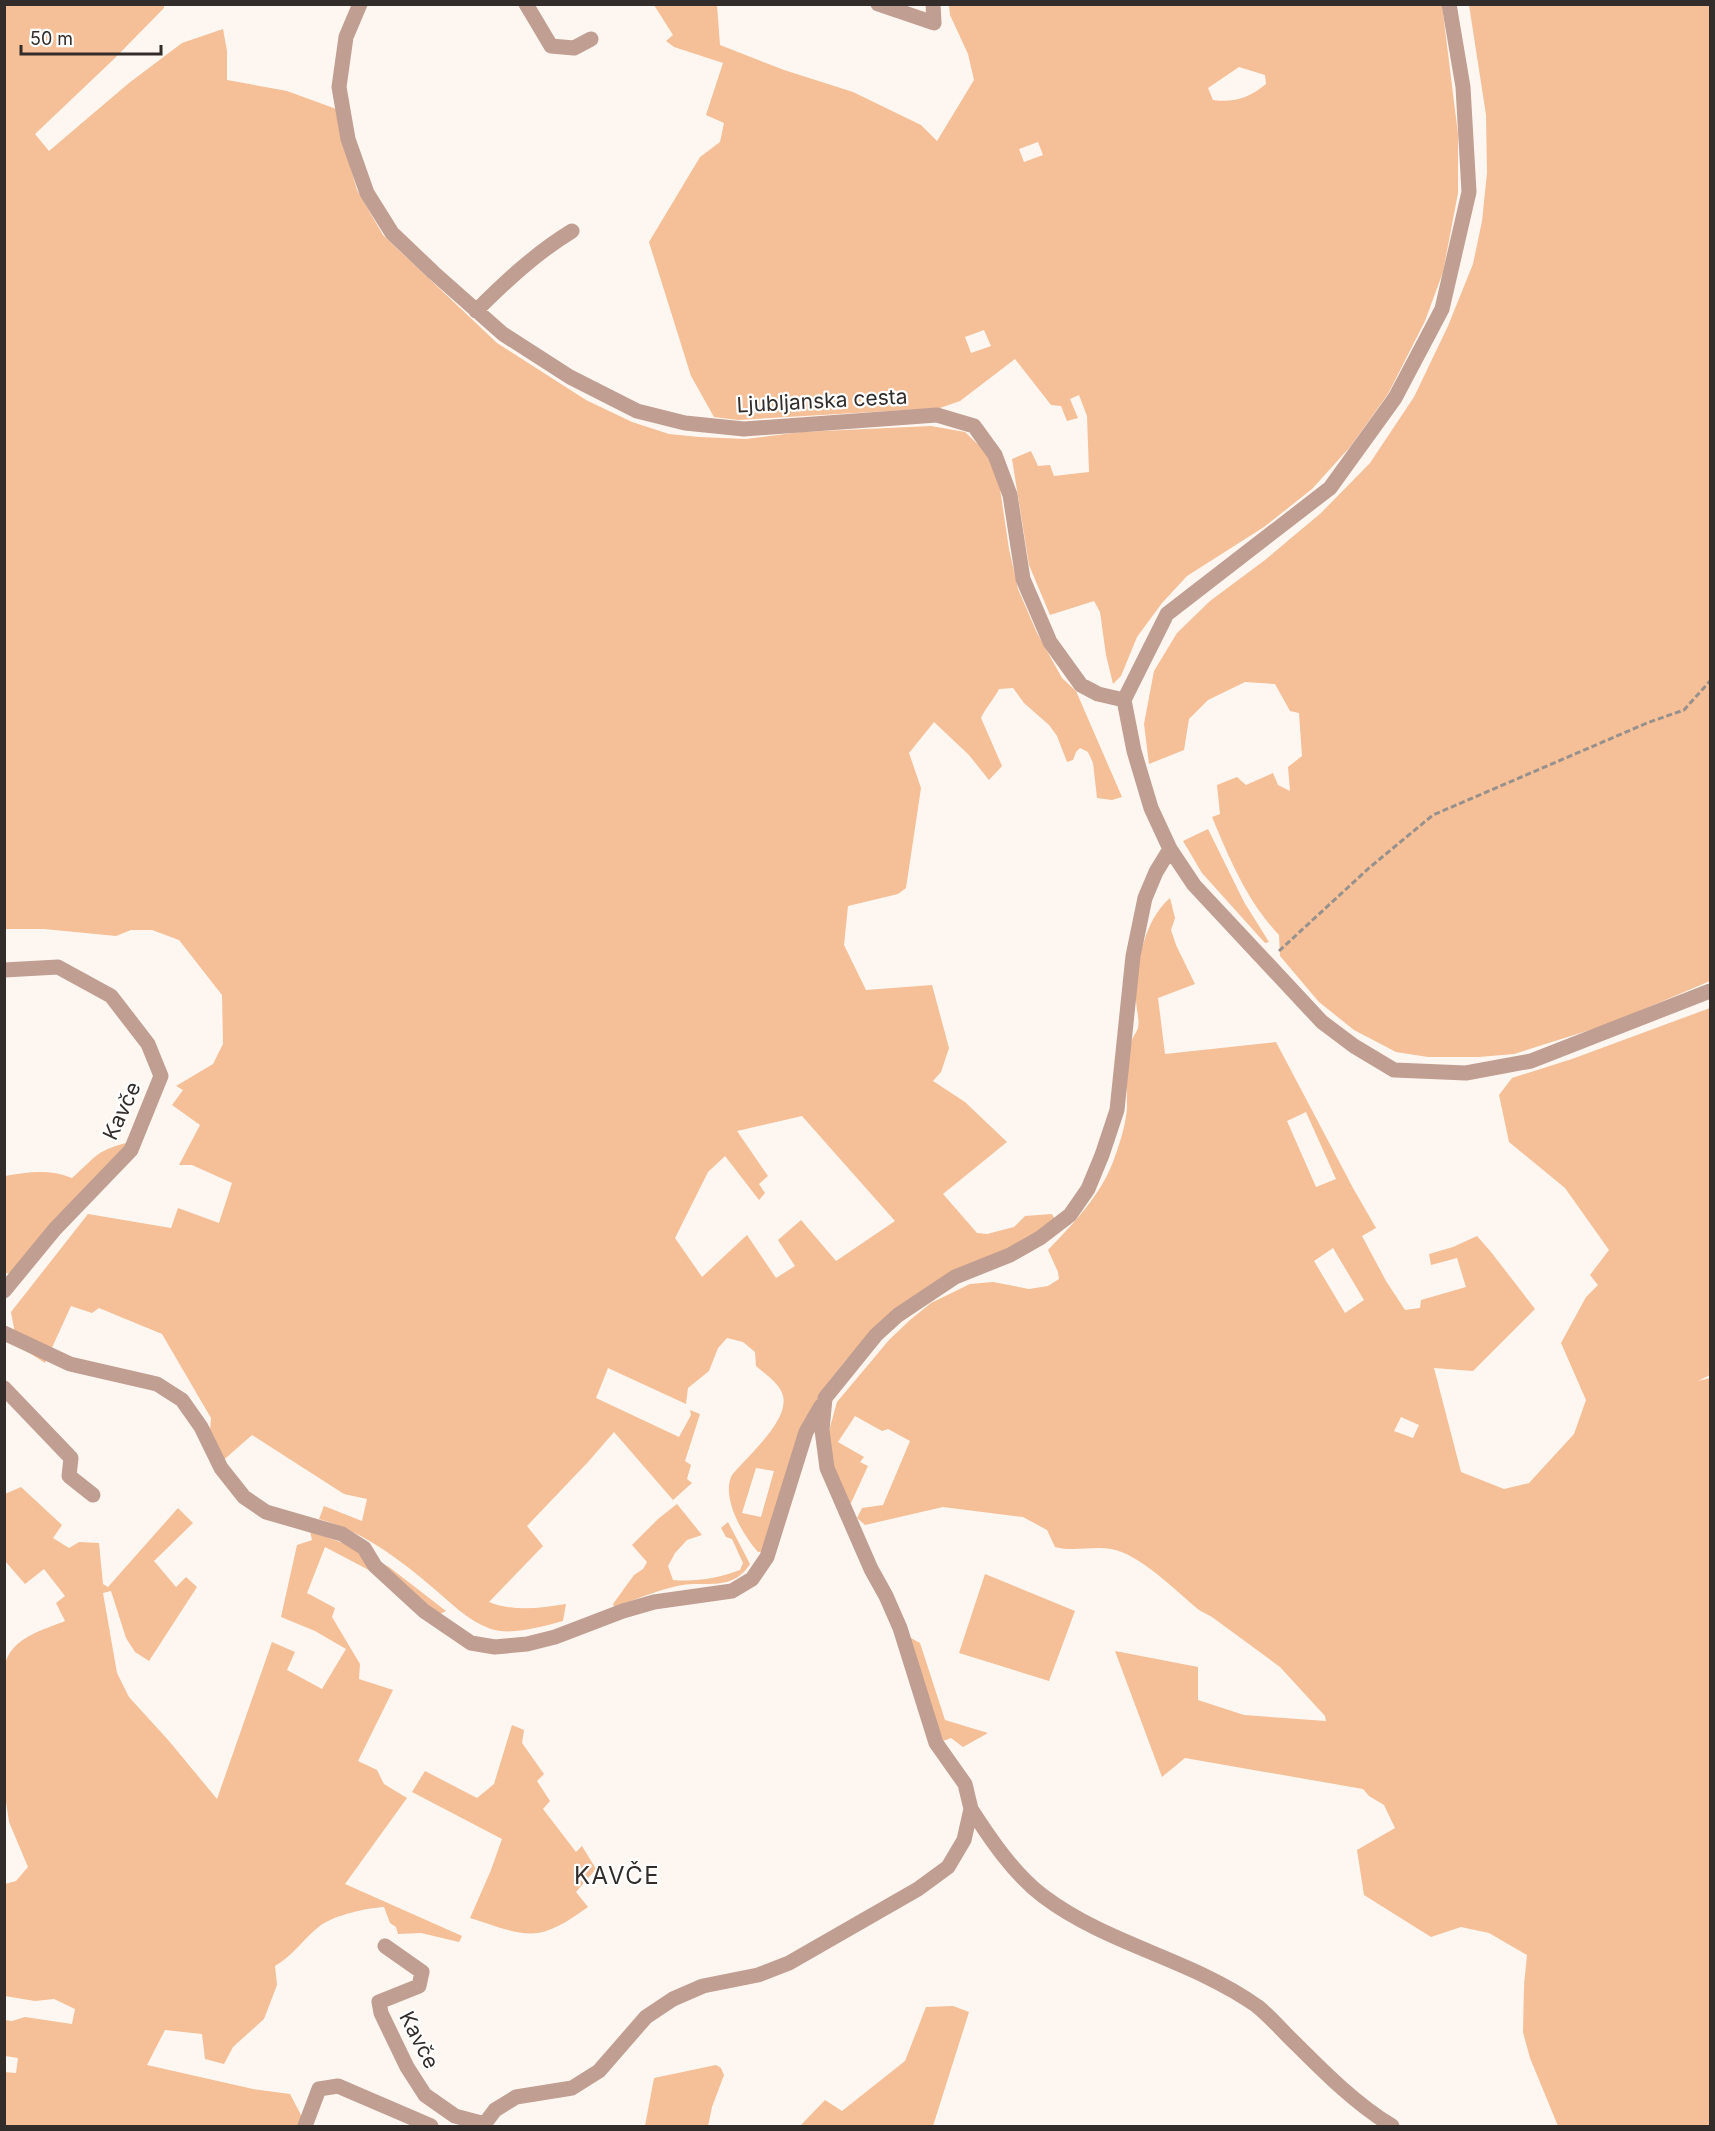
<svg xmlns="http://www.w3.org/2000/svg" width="1715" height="2131" viewBox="0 0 1715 2131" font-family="Inter,sans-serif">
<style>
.green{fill:#f5bf97;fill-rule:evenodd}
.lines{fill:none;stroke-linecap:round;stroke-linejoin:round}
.path{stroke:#97918d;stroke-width:3;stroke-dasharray:6 3;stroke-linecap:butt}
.minor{stroke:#c09e92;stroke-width:15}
.labels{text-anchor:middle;stroke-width:4.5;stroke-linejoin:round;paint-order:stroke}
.street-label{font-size:21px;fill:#322d2a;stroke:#fff}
.quarter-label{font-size:24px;letter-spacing:1.5px;fill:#322d2a;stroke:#fff}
</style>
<rect width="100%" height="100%" fill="#fef7f1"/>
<path class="green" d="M5,5H164V8L114,59L35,134L49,151L129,83L182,43L223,29L227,51V80L287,91L339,110L345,148L357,190L383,235L497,343L586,400L632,422L669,434L699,437L746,439L801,432L931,426L965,432L988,454L999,482L1009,549L1018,589L1037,633L1062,678L1076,691L1122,797L1112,800L1097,798L1093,763L1088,752L1080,748L1076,752L1073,760L1067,762L1057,736L1049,725L1024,703L1013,688L999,689C994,699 986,707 981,718L1002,766L989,780L969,755L934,722L909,753L921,788L906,888L898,894L848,906L844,945L866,990L932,985L949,1048L941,1072L933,1081L965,1102L1007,1142L943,1194L977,1233L987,1234L1014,1227L1025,1216L1052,1214L1055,1220L1026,1241L1002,1253L847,1359L831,1379L799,1433L765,1551L758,1552C743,1535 722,1500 731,1477C733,1473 737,1469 740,1466C754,1450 792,1416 782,1393C778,1382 765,1374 756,1366L755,1352L743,1342L727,1338L718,1348L709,1371L688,1388L686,1404L608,1368L596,1398L679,1437L691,1415L690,1410L700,1414L685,1461L691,1465L687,1479L692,1483L673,1500L614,1432L588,1462L527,1526L543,1546L489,1602C514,1612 540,1608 566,1604L563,1621C544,1626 511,1636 491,1629C468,1621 450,1602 432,1587C398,1558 362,1531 319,1519L324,1506L362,1521L367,1499L344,1494L252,1435L219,1464L209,1443L211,1418L162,1334L99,1308L92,1313L71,1306L45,1363L17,1345L11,1312L88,1214L171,1228L178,1208L219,1223L232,1183L192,1165H179L200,1125L172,1105L183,1090L176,1086L213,1064L223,1044L222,995L179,940L152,930H131L116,936L44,929H5ZM802,1116L895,1221L836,1261L801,1220L778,1240L795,1266L776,1278L747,1235L702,1277L675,1238L708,1172L725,1156L759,1200L765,1193L759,1184L768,1176L737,1131ZM756,1468L774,1471L761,1517L742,1513Z
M654,5H717L720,45L784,70L853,92L921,125L937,141L974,80L968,54L950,15L949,5H1442L1458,134V193L1443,272L1425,321L1388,394L1350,447L1312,489L1264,527L1187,576L1162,603L1137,637L1121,676L1113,684L1106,655L1100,612L1094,601L1050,615L1029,565L1012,459L1031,451L1038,466L1050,465L1054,476L1089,472L1087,416L1079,395L1070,399L1078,418L1067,421L1061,406L1051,405L1015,359L960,401L940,408L738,420L714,417L691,376L649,242L700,157L720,142L724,123L706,115L723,63L674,47L666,41L673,35ZM1239,67L1265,75L1266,84C1249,98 1234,103 1213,100L1208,88ZM1038,142L1043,155L1024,162L1019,149ZM984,330L991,346L971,353L965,337Z
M1469,5H1710V981L1609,1024L1514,1054L1479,1057H1428L1396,1052L1354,1030L1319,1002L1280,956L1279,935C1247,901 1230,860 1212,817L1220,814L1217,785L1237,777L1246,785L1273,773L1278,785L1290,791L1288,767L1302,756L1299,713L1290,711L1275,684L1245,682L1208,700L1189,719L1184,750L1149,764L1144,724L1154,671L1177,633L1210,601L1265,560L1321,513L1370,463L1414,397L1448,326L1473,264L1482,221L1487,173L1486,115Z
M1208,829L1244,902L1269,942L1265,943L1202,873L1183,841Z
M1170,898L1175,918L1171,930L1176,945L1195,984L1158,998L1165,1054L1276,1042L1353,1188L1376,1228L1362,1236L1386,1281L1405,1310L1420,1308L1421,1300L1466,1287L1457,1258L1431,1265L1429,1254L1453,1247L1477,1236L1491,1252L1535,1309L1473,1371L1434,1368L1461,1472L1504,1489L1529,1483L1574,1434L1586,1400L1561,1343L1586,1297L1598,1285L1590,1275L1609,1250L1565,1188L1509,1142L1499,1095L1512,1078L1572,1059L1710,1008V1375L1698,1381L1710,1378V2126H1558L1530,2058L1523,2032L1524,1985L1527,1955L1489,1933L1461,1927L1431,1937L1364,1895L1357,1850L1395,1828L1384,1805L1369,1796L1363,1789L1185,1758L1162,1777L1115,1651L1198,1667V1700L1244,1715L1326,1721L1325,1716L1280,1667L1212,1617L1199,1610C1176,1591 1140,1554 1111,1549C1093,1546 1073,1552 1055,1547L1047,1530L1023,1517L943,1507L865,1525L857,1518L862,1508L883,1505L910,1441L888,1429L882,1431L855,1416L838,1442L864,1457L860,1462L868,1466L851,1503L845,1504L833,1483L827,1438L837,1402L889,1340L910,1320L931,1303L970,1284L993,1282L1029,1289L1048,1286L1059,1279L1058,1272L1048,1250C1073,1224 1100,1196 1113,1162C1119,1146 1126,1125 1127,1108C1127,1092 1126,1075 1128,1058C1129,1052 1130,1046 1132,1040C1133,1036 1137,1032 1138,1028C1140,1019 1136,1009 1136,1000C1136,967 1143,921 1170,898ZM1306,1112L1336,1179L1316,1187L1287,1121ZM1333,1248L1364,1300L1345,1313L1314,1261ZM1401,1417L1419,1425L1413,1438L1394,1431Z
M126,1143L127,1147L21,1275L5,1273V1176C28,1172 50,1169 72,1178C95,1158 95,1151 126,1143Z
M21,1487L62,1525L53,1538L69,1548L79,1542L99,1543L103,1584L108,1587L178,1508L193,1523L154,1561L176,1587L186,1577L197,1587L149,1661L135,1652L126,1638L111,1591L103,1593L117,1673L129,1697L169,1741L217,1799L272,1642L295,1652L287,1670L322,1689L346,1649L315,1631L281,1617L297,1545L312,1540L310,1531L351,1546L389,1567L446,1611L440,1614L382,1577L325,1547L307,1593L335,1608L332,1617L360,1664L359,1679L393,1690L358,1761L377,1770L384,1784L407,1798L345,1884L462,1936L459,1942L421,1933L398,1934L396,1927L390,1923L384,1907C366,1908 336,1915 321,1925C305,1937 293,1956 275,1966L277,1985L264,2019L233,2047L224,2064L205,2059L202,2034L165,2030L147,2065L253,2089L290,2094L303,2119L299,2126H5L4,2072L16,2073L18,2058L5,2056V2020L12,2021L25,2017L72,2024L75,2009L54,1999L35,2001L5,1996V1884L16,1881L28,1867L9,1822L5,1795L6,1661C14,1637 43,1630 65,1621L56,1603L65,1596L44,1569L25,1584L5,1561V1494Z
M677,1504L702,1535L687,1540L675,1553L668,1566L673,1580C696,1582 719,1578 740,1570L743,1563L732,1539L726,1537L721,1528L728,1522L750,1564C730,1595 701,1578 673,1587C653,1592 634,1600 614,1607L613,1604L634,1575L643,1569L647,1562L632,1545L658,1519Z
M985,1574L1075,1611L1049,1681L959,1653Z
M911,1638L920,1643L945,1720L988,1733L963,1747L951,1738L943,1741L909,1639Z
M512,1725L524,1730L522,1743L544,1774L537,1781L550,1801L543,1809L576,1852L582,1846L596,1869L576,1892L588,1907C574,1917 556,1930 538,1933C516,1936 491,1924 470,1918L491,1870L502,1839L412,1792L425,1771L477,1798L494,1784Z
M953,2006L969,2012L933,2126H800L825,2100L842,2111L905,2061L926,2007Z
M716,2065L721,2068L724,2075L712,2107L708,2126H645L654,2078Z"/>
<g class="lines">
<path class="path" d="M1279,951L1369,868L1433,815L1647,723L1684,710L1710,681"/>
<path class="minor" d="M360,4L346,37L339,87L348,139L367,193L392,233L434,273L503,334L570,377L637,411L685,423L744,429L937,415L974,426L995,455L1010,495L1023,579L1050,642L1081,685L1098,694L1124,700
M526,4L551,46L574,48L591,39
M878,4L934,23L933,4
M1449,4L1463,87L1469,192L1442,309L1395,398L1330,488L1167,614L1124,700L1134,751L1151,808L1170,849L1194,885L1322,1022L1354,1046L1394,1070L1466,1073L1531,1061L1710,991
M476,311C506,281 536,253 572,231
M4,970L58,967L111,996L148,1044L161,1076L131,1150L55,1229L4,1291
M4,1333L70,1364L157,1384L182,1400L201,1427L221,1468L244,1497L266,1512L342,1534L364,1548L375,1566L424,1611L471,1643L495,1647L527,1644L555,1637L623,1611L654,1602L732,1591L752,1579L767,1557L806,1432L821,1406
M4,1388L71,1458L69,1476L93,1495
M971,1809C991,1840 1014,1874 1043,1896C1108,1945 1191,1959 1257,2006C1271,2017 1283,2032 1296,2044C1326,2074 1356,2104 1392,2126
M385,1946L422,1972L419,1986L379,2002L381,2013L407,2067L425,2095L455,2116L485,2124
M305,2126L319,2089L338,2086L431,2126
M483,2126L495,2110L516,2097L572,2088L599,2071L646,2017L673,1999L703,1986L758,1975L789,1963L918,1889L948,1867L964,1840L971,1809L965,1784L936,1743L900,1628L886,1596L871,1569L827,1468L822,1430L825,1398L876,1335L898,1315L955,1277L1010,1255L1040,1238L1070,1215L1088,1189L1102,1155L1117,1110L1133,956L1145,898L1156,872L1170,849"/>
</g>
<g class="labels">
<g class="street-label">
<text transform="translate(822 401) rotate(-3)" y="7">Ljubljanska cesta</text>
<text transform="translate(122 1111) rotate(-65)" y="7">Kavče</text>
<text transform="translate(419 2040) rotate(63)" y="7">Kavče</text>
</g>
<g class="quarter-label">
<text x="617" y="1884">KAVČE</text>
</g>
</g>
<rect width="1715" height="2131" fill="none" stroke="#322d2a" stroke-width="12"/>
<path d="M21 45v9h140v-9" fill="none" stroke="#322d2a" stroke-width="3"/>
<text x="30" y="45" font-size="18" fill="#322d2a" stroke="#ffffff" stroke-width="4.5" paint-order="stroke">50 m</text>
</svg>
